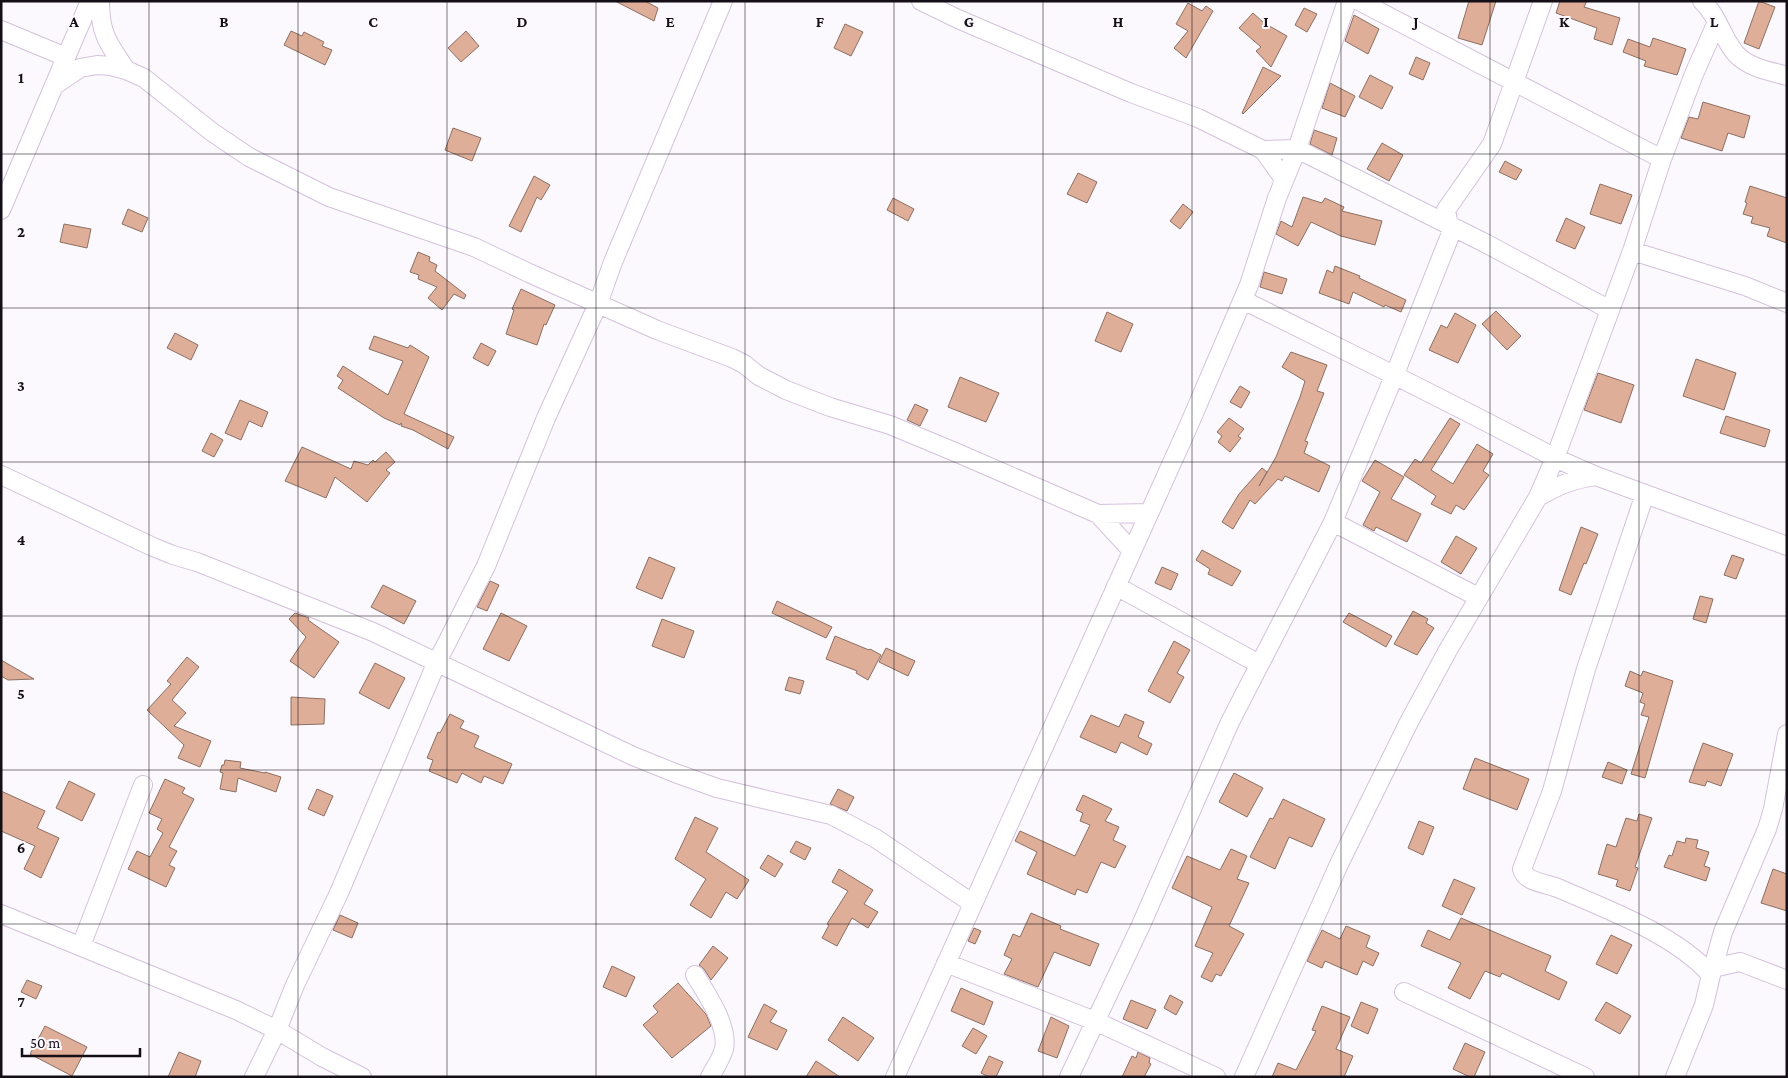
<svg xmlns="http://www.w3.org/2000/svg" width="1788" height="1078" viewBox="0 0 1788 1078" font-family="'Crimson Pro',serif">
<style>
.building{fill:#dfae98;stroke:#8c6f62}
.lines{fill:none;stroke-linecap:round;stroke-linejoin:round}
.minor-casing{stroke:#d4c1dc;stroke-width:20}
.minor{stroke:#fff;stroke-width:18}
.grid{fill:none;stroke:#140e17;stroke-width:1;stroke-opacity:0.55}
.grid-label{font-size:16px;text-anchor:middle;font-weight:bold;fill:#140e17;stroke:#fcf9fe;stroke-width:4;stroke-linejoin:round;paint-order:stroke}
</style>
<rect width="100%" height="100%" fill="#fcf9fe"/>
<path class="building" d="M615,1H645L658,8L654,21Z
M1469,1H1496L1482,45L1458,38Z
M1560,1H1587L1584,7L1620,18L1612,45L1594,39L1597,28L1556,13Z
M1759,1L1775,7L1759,49L1744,43Z
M1188,3L1202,11L1206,6L1213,11L1186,58L1174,48L1188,31L1176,24Z
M1304,8L1317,14L1307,32L1295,25Z
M1253,13L1264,23L1287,36L1271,67L1256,51L1261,47L1239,28Z
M1354,15L1379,29L1368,54L1345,41Z
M845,24L863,32L851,56L834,48Z
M291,31L302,36L304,32L324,42L322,46L332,50L325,65L284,45Z
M466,31L479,46L461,62L448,48Z
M1653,38L1686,49L1677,75L1644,66L1646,61L1623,52L1628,39L1650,47Z
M1416,57L1430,63L1423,80L1409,74Z
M1263,67L1281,76L1243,114L1242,113Z
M1370,75L1393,87L1382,109L1359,97Z
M1330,83L1355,96L1345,117L1322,108Z
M1703,102L1750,116L1744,138L1728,133L1722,151L1681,138L1689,117L1698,119Z
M453,128L481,138L472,161L445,150Z
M1314,130L1337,138L1332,155L1310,144Z
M1382,143L1403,155L1389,181L1367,169Z
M1505,161L1522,170L1516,180L1499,172Z
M1078,173L1097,182L1087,203L1067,194Z
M534,176L550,185L541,200L537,197L521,232L509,226Z
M1600,184L1632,195L1621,224L1590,214Z
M1750,186L1787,198V243L1767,236L1770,228L1751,223L1753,217L1743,214L1747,203L1745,202Z
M1303,197L1322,203L1325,198L1344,207L1342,211L1382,221L1375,245L1341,236L1311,222L1298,246L1276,234L1281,221L1292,227Z
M893,198L914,209L908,221L887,210Z
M1183,204L1193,212L1180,229L1170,221Z
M128,209L148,218L142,232L122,224Z
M1566,218L1585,227L1575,249L1556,241Z
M64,224L91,229L87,248L60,242Z
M418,252L430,257L429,261L437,265L435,271L466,295L464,299L454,294L442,310L428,298L437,287L418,279L419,275L410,272Z
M1335,266L1360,276L1359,278L1406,300L1401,312L1385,305L1384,307L1353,292L1349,304L1319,293L1327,270L1333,273Z
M1264,272L1287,279L1282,294L1260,287Z
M521,289L555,305L546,325L544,324L537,345L506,334L514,310L512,309Z
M1496,311L1521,336L1507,350L1482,324Z
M1107,312L1133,324L1121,352L1095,341Z
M1455,313L1476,325L1458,363L1429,350L1441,325L1447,328Z
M175,333L198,345L191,360L167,348Z
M374,336L408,348L410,345L429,357L404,414L454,437L448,449L413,430L401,426L402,424L401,423L400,425L384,418L338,388L343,380L337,376L343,366L388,395L403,361L369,349Z
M481,343L496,351L488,366L473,358Z
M1291,352L1327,365L1317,391L1324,393L1305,441L1308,442L1304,453L1330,466L1319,492L1285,476L1282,481L1278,479L1255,504L1250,500L1233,529L1222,522L1239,494L1262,468L1267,472L1259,486L1276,457L1300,397L1305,381L1282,367Z
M1696,359L1736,373L1724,410L1683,396Z
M1598,373L1634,385L1621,423L1584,410Z
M960,377L999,393L986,422L948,407Z
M1240,386L1250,392L1241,408L1230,402Z
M240,400L268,412L262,427L249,421L241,440L225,433Z
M915,404L928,410L920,426L907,420Z
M1726,416L1770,430L1765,447L1720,433Z
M1229,418L1244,429L1238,436L1241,438L1230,452L1218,442L1222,436L1217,432Z
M1450,418L1460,424L1431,470L1453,484L1477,444L1493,454L1483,471L1489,475L1464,510L1456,505L1451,514L1431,504L1436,496L1404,475L1415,459L1421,463Z
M211,433L223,440L214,457L202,451Z
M302,447L351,469L354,461L368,465L373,460L375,462L386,452L395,462L386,470L390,473L367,502L335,477L326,498L285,481Z
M1375,460L1404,477L1391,499L1421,514L1407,542L1376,527L1374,531L1363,525L1380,492L1362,481Z
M1581,527L1598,534L1586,564L1584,563L1571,595L1559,590Z
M1456,536L1477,548L1461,574L1441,562Z
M1202,550L1241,571L1232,586L1208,574L1210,569L1196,560Z
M1732,555L1744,559L1736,579L1724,575Z
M649,557L675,568L662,599L636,588Z
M1162,567L1178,574L1171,590L1155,583Z
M490,581L499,585L487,611L477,607Z
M383,585L416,601L404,624L371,607Z
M1700,596L1713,599L1706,623L1693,619Z
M777,601L832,627L826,638L772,613Z
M1413,611L1428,619L1426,623L1434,628L1417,655L1394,644Z
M295,613L309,618L308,620L339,642L314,678L290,661L306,637L289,619Z
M501,613L527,626L509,661L483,649Z
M1349,613L1392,636L1386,647L1343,622Z
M662,619L694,631L684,658L652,646Z
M835,636L869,650L870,649L881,655L868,680L856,673L857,671L826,659Z
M1174,641L1190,650L1177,673L1184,677L1170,703L1148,691Z
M886,648L915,661L908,676L879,662Z
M187,657L199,667L172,700L186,713L174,726L211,741L200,767L178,758L184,745L147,710L171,684L167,681Z
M1,660L34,679L8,680L1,676Z
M375,663L405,678L389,709L359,693Z
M1630,671L1641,676L1643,671L1673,681L1645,778L1631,774L1649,717L1641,715L1645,704L1640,702L1643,693L1625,686Z
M789,677L804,681L800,694L785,690Z
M291,697L325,699L324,724L291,725Z
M450,714L464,721L460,728L479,736L474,747L512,764L503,784L484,776L481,783L462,773L457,783L429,771L433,760L427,758L438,732L440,733Z
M1125,714L1144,722L1138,737L1152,744L1147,755L1121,742L1116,753L1080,737L1091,715L1119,727Z
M1703,743L1733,754L1721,786L1707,781L1705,786L1689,782Z
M1475,758L1529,779L1517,810L1463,789Z
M225,760L241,762L240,768L265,773V772L281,777L276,792L238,778L236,792L220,789L223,773L220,772L222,765H224Z
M1608,762L1627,770L1622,784L1602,777Z
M1234,773L1263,788L1247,817L1219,802Z
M165,779L185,788L182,793L194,799L169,847L177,851L169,865L175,868L166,887L128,869L137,851L150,857L163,833L157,829L162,819L149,813Z
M69,781L95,794L82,821L56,808Z
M317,789L333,796L324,816L308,809Z
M838,789L854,797L847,811L830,804Z
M1,791L45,811L37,828L59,838L41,878L24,869L35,846L1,831Z
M1083,795L1112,809L1105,821L1119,827L1113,840L1126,846L1115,868L1101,862L1087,893L1077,889L1075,895L1027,874L1037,852L1015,841L1020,831L1075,856L1090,825L1080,821L1083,813L1076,810Z
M1283,799L1325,819L1312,847L1289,837L1275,869L1250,857L1270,818L1273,819Z
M1639,814L1652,818L1635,867L1638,868L1630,891L1616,886L1618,880L1598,874L1607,844L1616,847L1626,818L1637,821Z
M695,817L718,828L706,852L749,880L737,899L726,892L711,918L690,905L706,879L675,859Z
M1419,821L1434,827L1423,855L1408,848Z
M1686,838L1698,840L1696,848L1709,852L1704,866L1710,868L1706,881L1664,867L1669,855L1672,856L1677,841L1685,843Z
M796,841L811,848L805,860L790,852Z
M1231,849L1247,856L1237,879L1249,883L1229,926L1244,934L1221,976L1216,974L1212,982L1201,977L1213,953L1195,946L1212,907L1172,888L1187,856L1220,870Z
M768,855L783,864L775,877L760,868Z
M839,869L873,890L864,904L878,912L868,928L852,918L837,946L822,938L829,925L827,924L848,891L832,882Z
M1773,869L1787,874V911L1761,903Z
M1454,879L1475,888L1462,915L1442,906Z
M1031,913L1061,926L1060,929L1099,944L1090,966L1054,952L1038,987L1004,974L1012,959L1004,955L1013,934L1020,937Z
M340,915L358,923L352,938L333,930Z
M1461,918L1551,956L1545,971L1567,982L1559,1000L1502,973L1500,977L1485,971L1470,999L1448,988L1461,963L1421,946L1428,930L1450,940Z
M1346,926L1370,936L1366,947L1379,953L1373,966L1363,961L1357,975L1325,961L1322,968L1307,961L1322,930L1340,939Z
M974,928L981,931L975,944L968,941Z
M1611,935L1632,945L1617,974L1596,964Z
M713,946L728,958L711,980L704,969L699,965Z
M612,966L635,977L626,997L603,987Z
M27,980L42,986L36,999L21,992Z
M678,983L706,1014L711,1026L672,1058L643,1025L658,1012L653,1006Z
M961,988L993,1002L984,1025L951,1011Z
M1170,995L1183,1002L1176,1015L1164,1008Z
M1131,1000L1156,1010L1147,1029L1123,1019Z
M1361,1002L1378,1009L1368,1034L1351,1026Z
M1606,1002L1631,1016L1620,1034L1595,1020Z
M764,1004L777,1011L770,1022L787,1030L777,1050L748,1037Z
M1322,1006L1350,1017L1336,1049L1353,1056L1344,1077H1272L1278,1063L1296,1070L1316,1031L1312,1030Z
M843,1017L874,1038L858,1061L828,1040Z
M1051,1017L1069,1026L1057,1058L1038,1051Z
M45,1026L87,1047L72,1076L30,1054Z
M973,1028L987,1036L976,1054L962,1046Z
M1465,1043L1485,1052L1474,1077H1470L1453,1069Z
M179,1052L201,1061L195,1077H168Z
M1138,1052L1150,1058L1149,1063L1151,1064L1144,1077H1122L1132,1056L1136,1058Z
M989,1056L1003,1062L996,1077H989L981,1073Z
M816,1061L840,1077H806Z"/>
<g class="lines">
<defs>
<path id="minor" d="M100,1C100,34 108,43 126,70
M921,1L958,19L1131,93L1198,118L1263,150L1284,179
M1359,1L1662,159
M1702,1C1719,17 1722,38 1736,54C1749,68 1770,71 1787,76
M1717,22L1694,74L1662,159L1632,251L1555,458L1596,476L1787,546
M1,30L66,57
M55,85L80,68L97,65L111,66L126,70L144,78L212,132L249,157L329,197L474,247L529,273L657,330L732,358L744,364L759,376L786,390L830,407L890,425L955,452L1098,514L1132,551
M1263,150L1297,149L1485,243L1610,310
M1,210L90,1
M1632,251L1745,286L1787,303
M1243,300C1347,352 1453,403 1555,458L1538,497L1448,650L1409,722L1340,862L1244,1077
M1,475L153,547L173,555L197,562L373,632L633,756L675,773L717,788L831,815L875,838L972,903
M1645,494L1586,669L1552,791L1522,869C1525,883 1548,883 1560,889C1609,910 1676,935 1711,975L1704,1005L1675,1077
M1538,497C1559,485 1571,480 1595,476
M1098,514L1149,513
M1333,522L1395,374L1453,228L1448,221L1446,210L1492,144L1543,1
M1116,586L1259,664
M1,914L236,1010L277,1030L295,985L339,893L436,664L486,566L546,418L598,304L613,262L723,1
M81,946L143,785
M946,963L1095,1021L1216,1077
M1713,968L1740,962L1787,980
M695,975C706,993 729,1026 724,1049C721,1059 715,1068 710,1077
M1711,975L1723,932L1767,829L1773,809L1787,734
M1404,992L1585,1077
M254,1077L277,1030L322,1057L362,1077
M895,1077L1189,425L1249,285L1277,198L1297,149L1347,1
M1069,1077L1141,925L1230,722L1333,522L1478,597"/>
</defs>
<use href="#minor" class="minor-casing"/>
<use href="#minor" class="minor"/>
</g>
<path class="grid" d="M149,1V1077M298,1V1077M447,1V1077M596,1V1077M745,1V1077M894,1V1077M1043,1V1077M1192,1V1077M1341,1V1077M1490,1V1077M1639,1V1077M1,154H1787M1,308H1787M1,462H1787M1,616H1787M1,770H1787M1,924H1787"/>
<g class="grid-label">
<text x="74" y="27">A</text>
<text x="224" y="27">B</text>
<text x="373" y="27">C</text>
<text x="522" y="27">D</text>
<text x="670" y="27">E</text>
<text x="820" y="27">F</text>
<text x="969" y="27">G</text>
<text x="1118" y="27">H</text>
<text x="1266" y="27">I</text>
<text x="1416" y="27">J</text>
<text x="1564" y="27">K</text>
<text x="1714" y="27">L</text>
<text x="21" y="83">1</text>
<text x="21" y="237">2</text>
<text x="21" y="391">3</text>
<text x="21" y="545">4</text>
<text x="21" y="699">5</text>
<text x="21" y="853">6</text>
<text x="21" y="1007">7</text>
</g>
<rect width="1788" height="1078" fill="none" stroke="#140e17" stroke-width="5"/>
<path d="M22 1048v8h118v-8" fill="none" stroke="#140e17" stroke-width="2.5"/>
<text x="30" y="1048" font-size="15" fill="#140e17" stroke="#fcf9fe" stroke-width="4" paint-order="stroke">50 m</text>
</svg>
